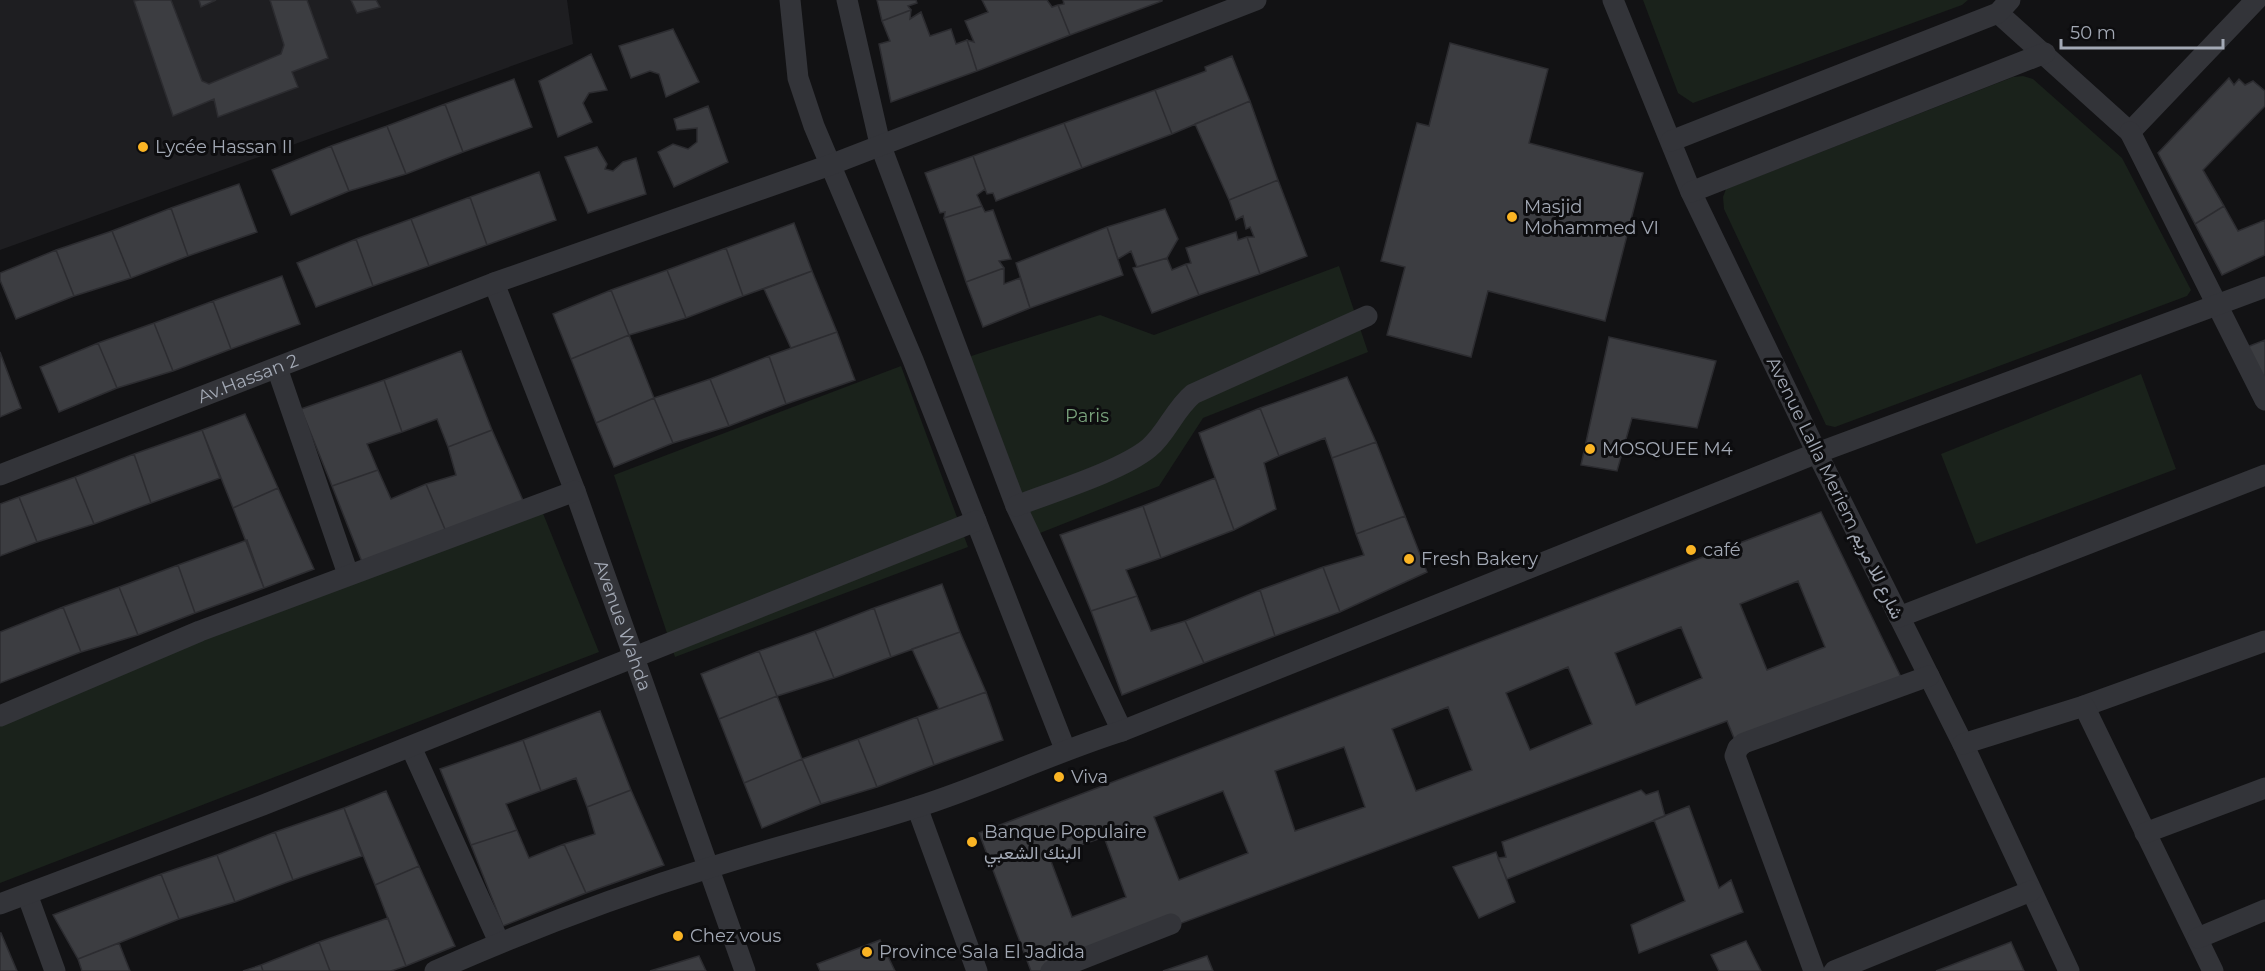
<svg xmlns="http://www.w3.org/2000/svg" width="2265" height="971" viewBox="0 0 2265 971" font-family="Montserrat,Vazirmatn,sans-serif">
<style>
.built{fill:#1e1e21}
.green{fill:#1a221b}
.building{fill:#3c3d41;stroke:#2c2c30;stroke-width:1.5;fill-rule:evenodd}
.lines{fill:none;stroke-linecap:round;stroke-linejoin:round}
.street{stroke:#333439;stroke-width:21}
.poi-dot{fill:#fab424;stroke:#0d0d0f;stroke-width:2}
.labels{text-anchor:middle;stroke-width:6;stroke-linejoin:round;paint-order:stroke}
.poi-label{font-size:18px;fill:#a3a9b5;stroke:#0d0d0f;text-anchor:start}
.street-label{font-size:18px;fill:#a3a9b5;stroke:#0d0d0f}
.park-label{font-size:18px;fill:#79a27c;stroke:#0d0d0f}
</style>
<rect width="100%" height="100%" fill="#121214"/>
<path class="built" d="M0,0H567L573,44L0,250Z"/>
<path class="green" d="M1643,0H1968L1962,5L1693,103L1678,93Z
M2023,76L2033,79L2122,158L2191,290L2187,296L1835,427L1826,425L1724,209L1723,197L1726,189L2013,77Z
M1339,266L1368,352L1203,418L1159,486L1035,535L965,358L1100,315L1154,335Z
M901,366L968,547L675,657L614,475Z
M2141,374L2176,469L1976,544L1941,454Z
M542,511L599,652L0,883V710Z"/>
<path class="building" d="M139,0H171L202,81L209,84L281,54L284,45L270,0H307L328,58L292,72L298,87L218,117L214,99L173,116L134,1Z
M199,0H216L201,7Z
M351,0H376L380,7L357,13Z
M877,0H916L917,3L908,6L911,10L882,21Z
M982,0H1047L1052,7L1058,5L1070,35L977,71L967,40L974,42L965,21L988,12Z
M1063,0H1162V1L1070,35L1058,5L1064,4Z
M911,10L910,19L921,12L930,36L951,29L956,44L967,40L977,71L891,102L879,44L890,41L882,21Z
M673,29L699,82L666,97L659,74L650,71L631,78L619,46Z
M1450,43L1548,69L1529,143L1643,173L1605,321L1488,291L1471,357L1387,335L1405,267L1381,261L1417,123L1429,126Z
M591,54L607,90L589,93L583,103L592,122L558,137L539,81Z
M1232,56L1250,101L1172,134L1155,90L1206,71L1205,67Z
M2229,78L2234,85L2239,79L2245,85L2253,81L2265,91V106L2203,170L2224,206L2195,224L2158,153Z
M514,79L532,127L463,152L445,104Z
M1155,90L1172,134L1082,168L1064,123Z
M1250,101L1278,180L1229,200L1195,124Z
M445,104L463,152L406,174L387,126Z
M708,106L728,162L674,187L658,152L673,144L688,149L697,142V128L677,130L674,119Z
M1064,123L1082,168L996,201L993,193L987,194L973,156Z
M387,126L406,174L349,191L331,146Z
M331,146L349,191L291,215L272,170Z
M597,147L607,164L605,169L613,171L623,162L636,158L646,194L588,213L565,157Z
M973,156L985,189L977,195L982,206L944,218L945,212L940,213L925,173Z
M539,172L556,220L487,245L470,197Z
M1278,180L1307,256L1260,274L1247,237H1254L1250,227L1246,229L1243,216L1236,220L1229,200Z
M239,184L257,232L188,256L171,208Z
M470,197L487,245L429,266L411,219Z
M982,206L985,212L993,210L1011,259L999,261L1004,268L966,282L944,218Z
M2224,206L2238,231L2265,220V255L2222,275L2195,224Z
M171,208L188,256L131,278L112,231Z
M1165,209L1178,239L1167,258L1137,267L1131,251L1118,259L1107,227Z
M411,219L429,266L373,286L356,239Z
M794,223L812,271L743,296L726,248Z
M1107,227L1123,275L1030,308L1016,263Z
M112,231L131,278L74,296L56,250Z
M1236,232L1238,240L1247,237L1260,274L1199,295L1186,264L1191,263L1186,248Z
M356,239L373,286L316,307L297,263Z
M726,248L743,296L686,318L667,270Z
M56,250L74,296L16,319L0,280V273Z
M1167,258L1172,270L1186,264L1199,295L1152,313L1133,268Z
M1004,268V284L1020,278L1030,308L983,327L966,282Z
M667,270L686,318L629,335L611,290Z
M812,271L837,332L791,348L764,289Z
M282,276L300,324L231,349L213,301Z
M611,290L629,335L571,359L553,314Z
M213,301L231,349L173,371L154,323Z
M154,323L173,371L117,388L98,343Z
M837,332L855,380L786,404L769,356Z
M629,335L654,398L596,423L571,359Z
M1609,337L1716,361L1697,428L1632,418L1617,471L1581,465Z
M2265,340V385L2247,347Z
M98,343L117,388L59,412L40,367Z
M461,351L492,430L448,447L437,419L402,432L384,380Z
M0,352L21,408L0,417Z
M769,356L786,404L729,426L710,379Z
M1347,377L1376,442L1332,458L1325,438L1279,456L1260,408Z
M710,379L729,426L673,443L654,398Z
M384,380L402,432L367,444L378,470L332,486L301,409Z
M654,398L673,443L614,467L596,423Z
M1260,408L1279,456L1264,463L1276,509L1234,530L1199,433Z
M245,414L278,488L233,508L202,430Z
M202,430L220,478L151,503L134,454Z
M492,430L525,505L447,534L426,484L456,475L448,447Z
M1376,442L1405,516L1356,534L1332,458Z
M134,454L151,503L94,524L75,477Z
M378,470L391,499L426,484L447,534L364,567L332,486Z
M75,477L94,524L37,542L19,497Z
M1215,478L1234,530L1161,558L1143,506Z
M278,488L314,569L264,588L233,508Z
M19,497L37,542L0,556V504Z
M1143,506L1161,558L1126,570L1137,596L1091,611L1060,535Z
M1821,512L1901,677L1736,743L1727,721L1052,971H1031L979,833ZM1798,581L1825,647L1767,670L1740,604ZM1681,627L1702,678L1636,705L1615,653ZM1568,667L1592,724L1530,750L1506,693ZM1448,707L1472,770L1416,791L1392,729ZM1344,747L1365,807L1295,831L1275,771ZM1223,791L1248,853L1179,880L1154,817ZM1104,837L1126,897L1072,917L1049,856Z
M1405,516L1427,572L1340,612L1323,567L1364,555L1356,534Z
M247,540L264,588L195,613L178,565Z
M178,565L195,613L138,635L119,587Z
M1323,567L1340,612L1275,636L1260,590Z
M942,584L960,632L891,657L874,608Z
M119,587L138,635L81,652L63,607Z
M1260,590L1275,636L1204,663L1185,621Z
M1137,596L1151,631L1185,621L1204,663L1122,695L1091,611Z
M63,607L81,652L0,683V632Z
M874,608L891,657L834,678L815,631Z
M815,631L834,678L777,696L759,651Z
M960,632L986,692L939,709L912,649Z
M759,651L777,696L719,719L701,674Z
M986,692L1003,740L934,765L917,717Z
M777,696L802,759L744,783L719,719Z
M600,711L631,790L587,807L576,778L541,791L523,740Z
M917,717L934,765L877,787L858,739Z
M858,739L877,787L821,804L802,759Z
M523,740L541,791L506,804L517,830L471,845L440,769Z
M802,759L821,804L762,828L744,783Z
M631,790L664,865L586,893L564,844L595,834L587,807Z
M1641,790L1646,795L1658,791L1665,816L1507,879L1498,858L1506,857L1502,842Z
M386,791L419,866L375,885L344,808Z
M1689,806L1719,888L1731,880L1743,912L1639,953L1631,925L1685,901L1654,820Z
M344,808L362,856L293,880L275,832Z
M517,830L529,858L564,844L586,893L503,926L471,845Z
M275,832L293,880L235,902L217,855Z
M1496,852L1515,902L1479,918L1453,867Z
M217,855L235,902L179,919L161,874Z
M419,866L455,946L406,966L375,885Z
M161,874L179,919L78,959L53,915Z
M388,918L406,966L391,971H330L319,942Z
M0,933H1L17,971H0Z
M880,940L895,971H820L817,964Z
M1746,941L1761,971H1719L1711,955Z
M319,942L330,971H263L261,965Z
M2011,942L2024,971H1936Z
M119,943L130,971H82L78,959Z
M699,956L706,971H650Z
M1207,956L1213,971H1163Z
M261,965L263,971H243Z"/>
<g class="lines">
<g class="street">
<path d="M790,0L798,78L814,126L913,360L1065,749"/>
<path d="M847,0L880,144L900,197L1016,506L1122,731"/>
<path d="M1613,0L1691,192L1817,453L1963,744L2069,971"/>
<path d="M1998,13L2130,132L2256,0"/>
<path d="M2130,132L2265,400"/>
<path d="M1671,141L1998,13L2010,0"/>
<path d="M1691,192L2045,53"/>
<path id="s1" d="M494,283L575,491L745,971"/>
<path d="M277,368L348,574"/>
<path id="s2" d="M0,475L494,283L830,165L1256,0"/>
<path d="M1016,506C1052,492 1121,471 1149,448C1167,433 1174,410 1193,394L1367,316"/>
<path d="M1899,617L2265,475"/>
<path d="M2084,706L2265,641"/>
<path d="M0,716L200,631L575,491"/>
<path d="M1963,744L2084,706L2213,971"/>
<path d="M411,747L499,942"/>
<path d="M917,807L977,971"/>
<path d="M2145,833L2265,788"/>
<path d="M27,894L55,971"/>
<path d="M0,904L263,805L976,521"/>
<path d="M2198,938L2265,910"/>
<path d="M435,971C525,931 618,896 712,867C780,845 850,829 917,807C987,785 1052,753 1122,731L1817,453L2265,287"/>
<path d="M1051,971L1171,924"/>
<path d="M1814,971L1735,756L1738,748L1744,743L1929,676"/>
<path d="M1834,971L2031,891"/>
</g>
</g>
<g class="poi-dot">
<circle cx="143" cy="147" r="6"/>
<circle cx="1512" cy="217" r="6"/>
<circle cx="1590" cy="449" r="6"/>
<circle cx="1691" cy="550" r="6"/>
<circle cx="1409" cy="559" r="6"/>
<circle cx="1059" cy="777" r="6"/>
<circle cx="972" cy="842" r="6"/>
<circle cx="678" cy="936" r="6"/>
<circle cx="867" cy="952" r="6"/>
</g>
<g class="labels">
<g class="poi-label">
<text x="155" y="153">Lycée Hassan II</text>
<text x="1524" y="213">Masjid<tspan x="1524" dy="21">Mohammed VI</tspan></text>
<text x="1602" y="455">MOSQUEE M4</text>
<text x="1703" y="556">café</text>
<text x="1421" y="565">Fresh Bakery</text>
<text x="1071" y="783">Viva</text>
<text x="984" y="838">Banque Populaire<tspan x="984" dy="21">البنك الشعبي</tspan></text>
<text x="690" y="942">Chez vous</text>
<text x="879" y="958">Province Sala El Jadida</text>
</g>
<g class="street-label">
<text dy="6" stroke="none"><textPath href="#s2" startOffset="266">Av.Hassan 2</textPath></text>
<text transform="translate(1835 488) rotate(64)" y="6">Avenue Lalla Meriem شارع للا مريم</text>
<text dy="6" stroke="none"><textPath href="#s1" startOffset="366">Avenue Wahda</textPath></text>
</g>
<g class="park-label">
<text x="1087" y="422">Paris</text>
</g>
</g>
<path d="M2061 39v9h162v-9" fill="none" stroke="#a3a9b5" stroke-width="3"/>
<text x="2070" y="39" font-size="18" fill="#a3a9b5" stroke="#0d0d0f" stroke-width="4.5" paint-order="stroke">50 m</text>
</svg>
